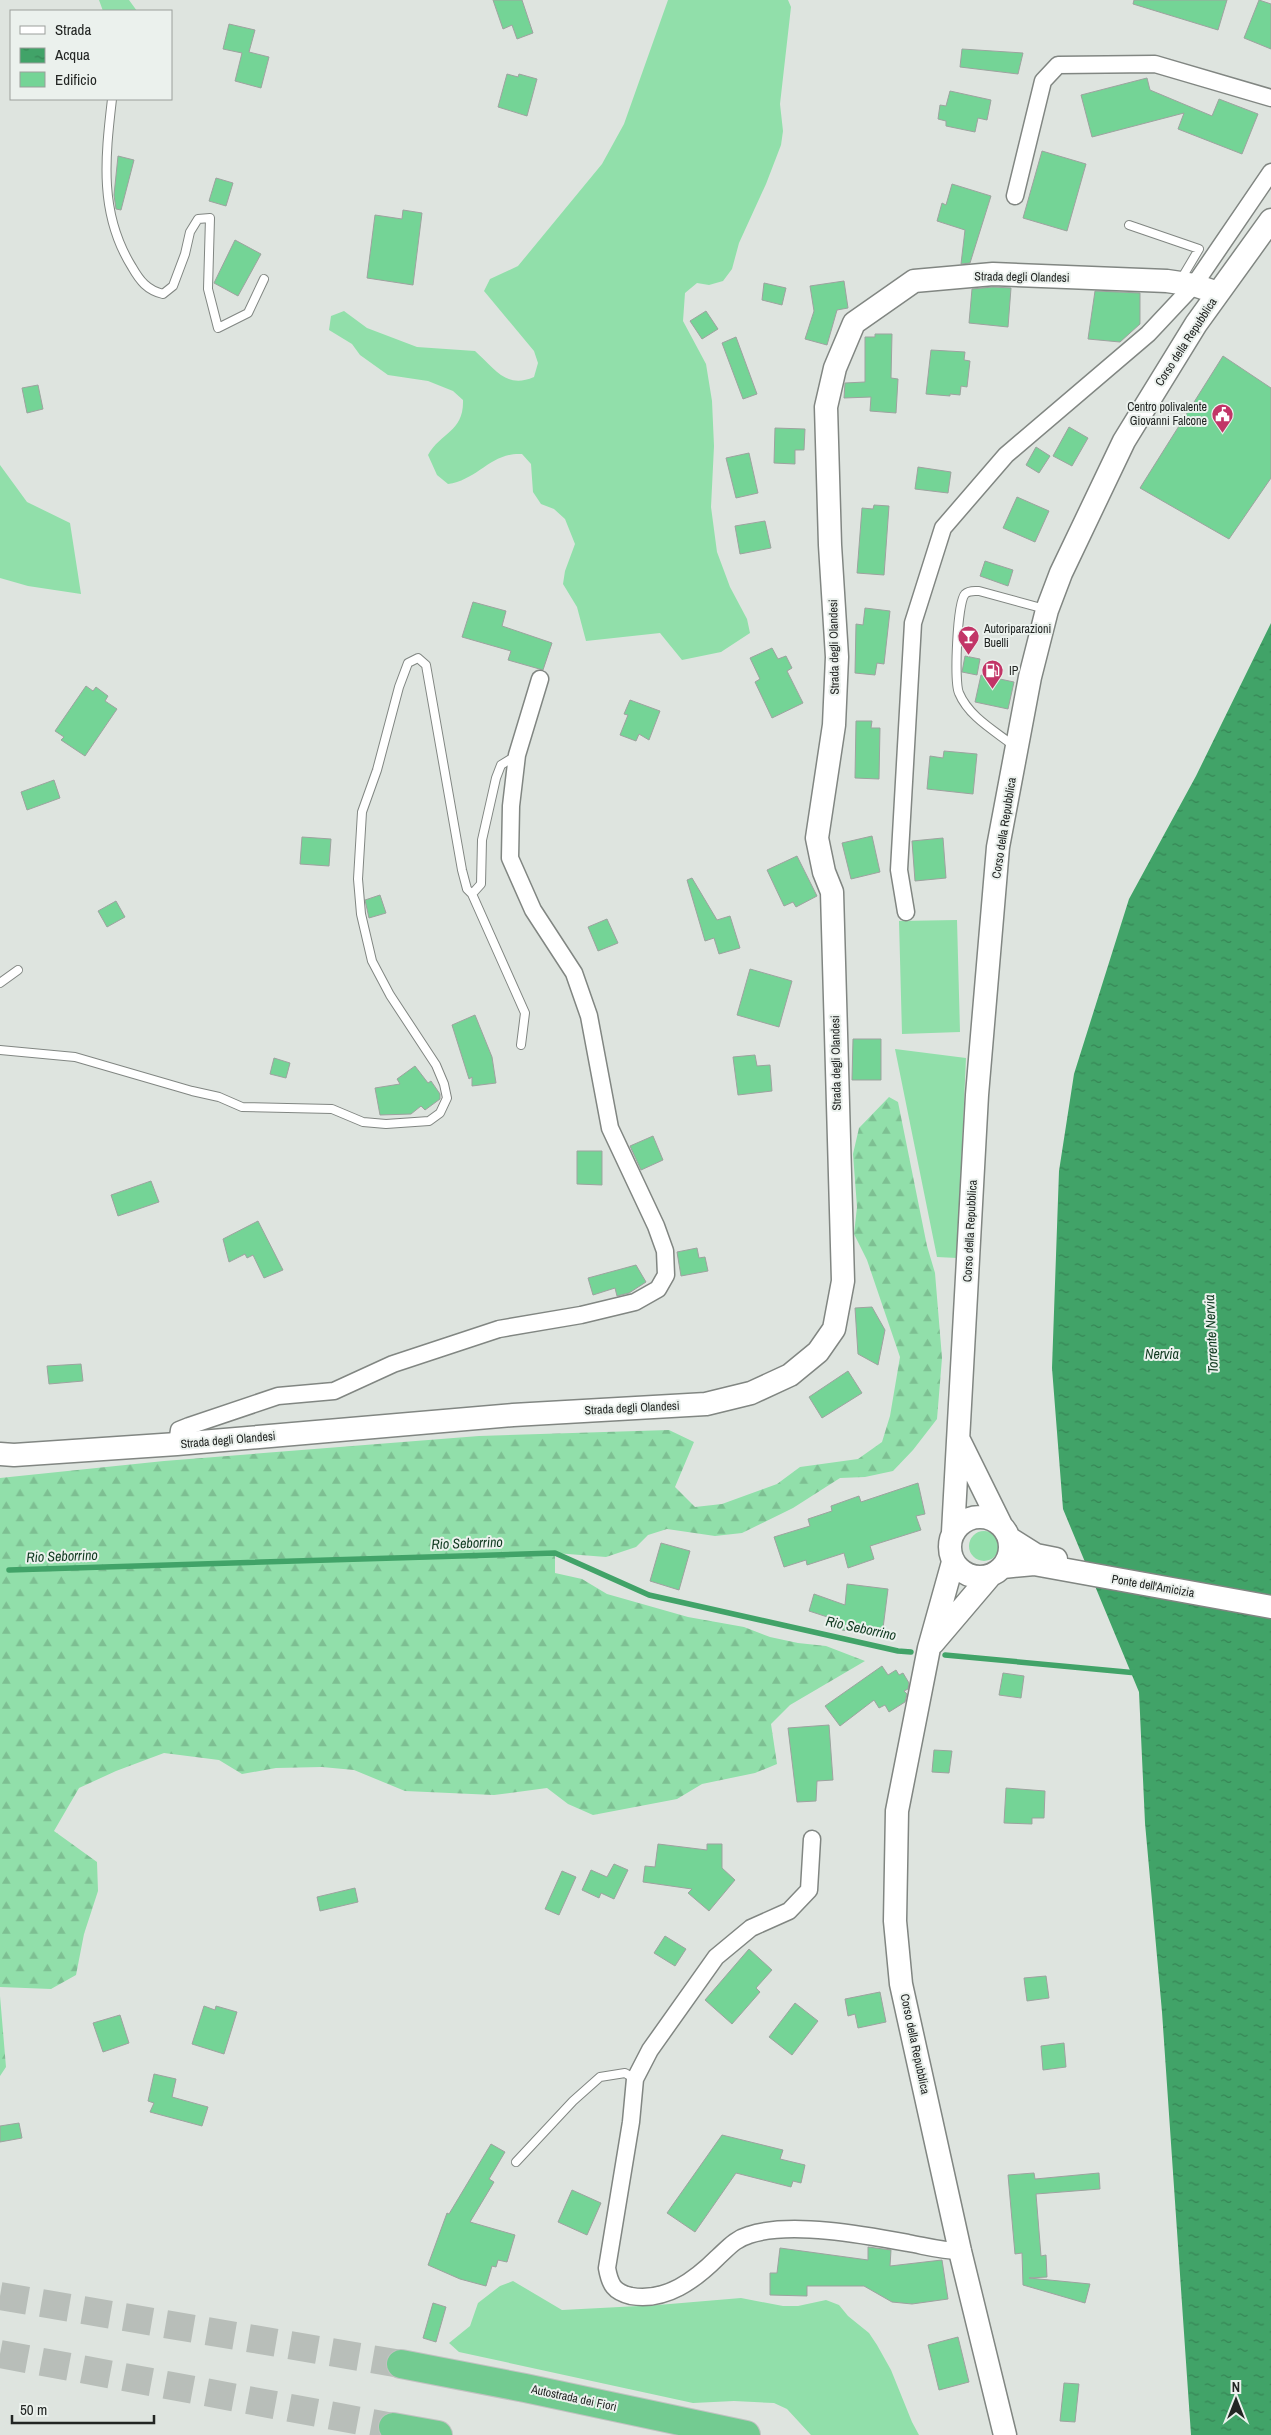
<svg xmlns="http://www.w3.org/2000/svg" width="1271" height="2435" viewBox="0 0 1271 2435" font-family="'Archivo Narrow',sans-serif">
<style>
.grass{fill:#91dfaa}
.forest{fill:url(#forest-firs)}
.water{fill:url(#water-ripples)}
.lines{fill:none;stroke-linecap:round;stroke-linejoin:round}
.stream{stroke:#41a368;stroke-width:5.5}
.building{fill:#74d496;stroke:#9da39f}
.highway-tunnel{stroke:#b8beb9;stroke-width:28;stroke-dasharray:28 14;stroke-linecap:butt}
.lane-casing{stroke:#818682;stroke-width:10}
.street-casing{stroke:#818682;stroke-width:19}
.secondary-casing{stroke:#818682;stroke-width:25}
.highway-casing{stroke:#c1c2c1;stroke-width:30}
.lane{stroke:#fff;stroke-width:8}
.street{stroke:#fff;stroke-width:16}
.secondary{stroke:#fff;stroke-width:22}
.highway{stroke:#73cb91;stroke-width:28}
.labels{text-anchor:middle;stroke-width:4;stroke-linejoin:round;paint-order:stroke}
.street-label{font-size:12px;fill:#222523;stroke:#ebf1ed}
.poi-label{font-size:12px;fill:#222523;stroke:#ebf1ed;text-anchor:start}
.water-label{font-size:14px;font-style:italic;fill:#103920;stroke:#ebf1ed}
</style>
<defs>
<pattern id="forest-firs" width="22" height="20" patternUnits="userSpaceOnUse" patternTransform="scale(1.25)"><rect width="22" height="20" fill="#91dfaa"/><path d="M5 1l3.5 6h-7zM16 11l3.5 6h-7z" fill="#7dbf92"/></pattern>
<pattern id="water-ripples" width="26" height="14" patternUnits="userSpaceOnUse" patternTransform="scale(1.25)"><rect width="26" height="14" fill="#41a368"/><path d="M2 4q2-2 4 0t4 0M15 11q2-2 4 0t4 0" fill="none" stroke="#368555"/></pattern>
</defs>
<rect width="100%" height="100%" fill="#dee4df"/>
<path class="grass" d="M99,0H129L137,11H103Z
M668,0H788L791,7L780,104L783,131L781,145L766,184L739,243L732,269L723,281L709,285L697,283L685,293L683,321L706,364L712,401L714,446L711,507L717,552L730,587L747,619L750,633L721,652L682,660L660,633L586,641L577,607L563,584L565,571L575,544L565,519L554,509L541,504L533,492L531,464L522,454C491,452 478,480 448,484L437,475L428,455C441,432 464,432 463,400L453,391L428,381L388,375L360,355L352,344L329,330L331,316L344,311L367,328L417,347L475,351C495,369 506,389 534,377L538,363L534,351L484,291L490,279L518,266L602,164L624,124Z
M0,465L27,502L70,523L81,594L28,586L0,578Z
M957,920L960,1032L902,1034L899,921Z
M895,1049L966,1058L957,1258L937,1257Z
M969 1546a15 15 0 1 1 30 0a15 15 0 1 1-30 0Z
M513,2281L562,2310L658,2305L741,2298L783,2306H798L826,2300L839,2305L848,2316L869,2333L877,2345L891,2370L912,2422L919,2435H811L787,2409L774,2403L734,2401L693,2403L459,2352L449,2343L470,2326L478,2303L500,2286Z"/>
<path class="forest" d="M889,1097L898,1102L927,1246L935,1273L942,1358L937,1419L913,1450L893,1471L865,1477L840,1478L793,1508L742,1533L715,1536L667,1529L648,1535L636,1547L606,1557L555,1553V1573L582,1579L607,1594L688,1617L744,1627L770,1637L798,1643L826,1646L865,1661L790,1705L771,1724L777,1764L755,1773L702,1784L677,1799L593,1815L568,1804L547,1788L494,1795L405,1791L354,1770L322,1767L276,1768L242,1774L219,1760L164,1753L116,1771L79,1788L54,1831L97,1862L98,1891L84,1934L76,1975L51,1989L0,1987V1478L164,1461L479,1436L669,1430L694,1442L675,1487L695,1507L722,1504L777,1484L800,1467L858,1459L882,1442L890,1416L900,1357L867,1260L854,1234L857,1207L853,1154L859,1128Z
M0,1996L6,2067L0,2076Z"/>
<path class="water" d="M1271,623V2435H1191L1162,2012L1145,1823L1139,1692L1063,1509L1052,1368L1059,1171L1074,1074L1129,899L1196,776Z"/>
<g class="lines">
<path class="stream" d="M9,1570L555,1553L649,1595L898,1651L911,1652
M945,1655L1137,1673"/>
</g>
<path class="building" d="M493,0H522L533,33L517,39L512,25L503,29Z
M1134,0H1227L1218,30L1133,4Z
M1259,0L1271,4V49L1244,38Z
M229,24L255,30L249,52L269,57L261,88L235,81L242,53L223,49Z
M962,49L1023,53L1018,74L960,67Z
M507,74L518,77L519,74L537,79L527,116L498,107Z
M1147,78L1150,90L1212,116L1219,99L1258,114L1242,154L1178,129L1184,113L1092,137L1081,95Z
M950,91L991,100L987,120L978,118L975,132L946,126V121L938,119L940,105L946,106Z
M1042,151L1086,164L1067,231L1023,218Z
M118,156L134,160L121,210L116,209L114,195Z
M216,178L233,183L226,206L209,201Z
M952,184L991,196L970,263L961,264L965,230L937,221L942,203L946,205Z
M403,210L422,213L413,285L367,278L375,215L402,219Z
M235,240L261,254L238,296L214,283Z
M844,281L848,308L837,310L827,345L805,339L814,311L810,286Z
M764,283L786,288L782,305L762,300Z
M993,287L1011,288L1008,327L969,323L972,289Z
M1095,291L1140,293V324L1120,342L1088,339Z
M706,311L718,329L702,339L690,321Z
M875,334H892L891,378L898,379L896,413L870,411L871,397L844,398L845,383L865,382V337H875Z
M736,337L757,394L743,399L722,343Z
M931,350L965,352L964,360L970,361L967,387L961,386L960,395L950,394V396L926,394Z
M1223,356L1271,388V478L1229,539L1140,488Z
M38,385L43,409L27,413L22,388Z
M1069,427L1088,438L1072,466L1053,456Z
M775,428L805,429L804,450H795V464L774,463Z
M1036,447L1050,456L1039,473L1026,465Z
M749,453L758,493L736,498L726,458Z
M918,467L951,472L948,493L915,489Z
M1017,497L1049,511L1035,542L1003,528Z
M874,505L889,506L884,575L857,573L862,508L873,509Z
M765,521L771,548L740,554L735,526Z
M985,561L1013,570L1008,586L980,576Z
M473,602L506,611L502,626L552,643L543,670L508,660L511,651L462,637Z
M865,608L890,611L884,664L877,663L875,675L855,673L856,624L863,625Z
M772,648L778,659L786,656L792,668L787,671L803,703L772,718L755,682L760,679L750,658Z
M965,656L980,659L977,675L962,672Z
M981,675L1014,682L1008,709L975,702Z
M86,686L93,691L96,687L108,696L105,701L117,709L85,756L61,740L64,737L55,731Z
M630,700L660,711L649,740L639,734L636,741L620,735L628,715L624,714Z
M856,721H872L871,728H880L879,779L855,778Z
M944,751L977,754L973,794L927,789L930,756L943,758Z
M54,780L60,798L27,810L21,792Z
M872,836L880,872L851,879L842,843Z
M302,837L331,839L329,866L300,864Z
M943,838L946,878L915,881L912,841Z
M797,856L817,896L796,907L793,902L784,906L767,870Z
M692,878L717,920L730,916L740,948L719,954L714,938L705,941L687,880Z
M380,895L386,913L369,918L365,900Z
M116,901L125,917L107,927L98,911Z
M607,919L618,943L598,951L588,927Z
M750,969L792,981L779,1027L737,1015Z
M475,1015L492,1057L496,1083L472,1086V1077L469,1079L452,1025Z
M853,1039H881V1080H852Z
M755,1055L757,1066L770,1065L772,1091L738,1095L733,1057Z
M274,1058L290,1063L286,1078L270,1074Z
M415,1066L428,1083L431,1081L440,1094V1099L425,1110L421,1106L411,1114L380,1115L375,1088L400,1084L397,1079Z
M653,1136L663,1160L641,1170L630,1146Z
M577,1151H602V1185L577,1184Z
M151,1181L159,1202L118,1216L111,1195Z
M258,1221L283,1270L264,1278L253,1255L247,1258L245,1254L229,1262L223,1239Z
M697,1248L699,1258L705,1257L708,1271L681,1276L677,1252Z
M636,1265L646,1282L629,1293L617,1296L615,1288L593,1295L588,1278Z
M872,1307L885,1330L878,1365L858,1354L855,1308Z
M81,1364L83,1381L49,1384L47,1366Z
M848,1371L862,1393L822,1418L809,1397Z
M918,1483L925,1514L916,1516L921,1530L870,1546L874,1559L848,1568L844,1553L807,1565L806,1560L784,1567L774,1537L810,1526L808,1519L832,1511L831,1506L859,1496L861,1502Z
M661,1543L690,1551L679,1590L650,1581Z
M847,1584L888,1589L882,1636L842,1630L843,1622L809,1611L814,1594L845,1605Z
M882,1666L888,1675L896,1670L899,1675L903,1673L909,1683L908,1689L904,1691L907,1694L905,1702L889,1712L885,1705L879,1708L874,1700L840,1726L825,1706Z
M1003,1673L1024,1676L1021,1698L999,1695Z
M829,1725L833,1780L817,1781L816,1801L797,1802L788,1728Z
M934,1750L952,1751L949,1773L932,1772Z
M1006,1788L1045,1791L1044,1818H1032V1824L1004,1823Z
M658,1844L707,1850V1844H722V1868L735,1880L709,1911L688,1893L692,1889L643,1882L645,1866L655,1867Z
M614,1864L628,1870L614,1899L601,1893L599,1898L582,1890L591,1870L607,1877Z
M562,1871L576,1877L559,1915L545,1909Z
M355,1888L358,1902L320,1911L317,1897Z
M665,1936L686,1949L675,1966L654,1953Z
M749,1949L772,1970L756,1988L760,1992L732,2024L705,2000Z
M1046,1976L1049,1998L1027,2001L1024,1978Z
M880,1992L886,2022L858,2028L855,2014L848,2016L845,1999Z
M795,2003L818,2021L792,2055L769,2037Z
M204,2006L215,2010L216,2006L237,2012L224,2054L192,2044Z
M120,2015L129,2043L103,2052L93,2023Z
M1064,2043L1066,2067L1043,2070L1041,2046Z
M154,2074L176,2079L172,2097L208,2107L202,2126L150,2112L154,2103L148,2101Z
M19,2123L22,2138L0,2142V2126Z
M722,2135L783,2150L780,2159L805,2165L801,2183L793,2181L791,2187L736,2173L695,2232L667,2213Z
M491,2144L505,2152L489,2179L494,2182L470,2222L515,2235L507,2262L498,2260L496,2267L492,2266L486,2286L460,2279L428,2265L447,2213L449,2214Z
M1034,2173L1035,2179L1099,2173L1100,2189L1036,2194L1041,2256L1046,2255L1047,2277L1029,2278L1090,2284L1085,2303L1023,2285L1022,2253L1015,2254L1008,2175Z
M572,2190L601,2203L587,2235L558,2222Z
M868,2247L891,2250L890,2266L942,2260L948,2299L912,2304L892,2302L864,2286H807V2296L770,2295V2273H777L780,2248L868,2260Z
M433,2303L446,2307L436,2342L423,2338Z
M958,2337L969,2382L939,2390L928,2345Z
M1064,2383L1079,2384L1075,2422L1060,2421Z"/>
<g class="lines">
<path class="highway-tunnel" d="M0,2296L401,2364
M0,2354L393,2427"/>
<defs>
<path id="lane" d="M112,99C105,159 99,214 132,267C140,281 147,290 163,294L173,286L185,254L190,232L198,219L210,218L208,289L218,328L248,313L264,279
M1129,225L1199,249L1180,281
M1014,746C995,731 969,717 959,693C954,682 957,603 965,594C969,590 974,591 979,591L1045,609
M472,894L525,1013L521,1045
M0,983L18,970
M0,1050L75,1057L192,1091L219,1097L242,1107L332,1109L363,1122L386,1124L429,1121L440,1113L447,1098L444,1084L436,1065L390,995L372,961L361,914L358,879L362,812L377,770L399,687L408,663L418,658L426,665L462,870L467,889L472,894L481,884L482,840L496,778L501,765L517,755
M516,2162L573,2101L600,2077L625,2073L635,2079"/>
<path id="street" d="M1015,196L1043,81L1058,65L1155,64L1271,98
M906,912L899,870L913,623L943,528L1006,455L1148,334L1194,285L1271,172
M177,1444L179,1430L189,1426L278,1396L334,1391L393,1364L499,1329L581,1315L635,1302L658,1289L666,1275L665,1251L656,1226L610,1128L589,1016L574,973L533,910L510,858L511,806L517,755L540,679
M812,1839L809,1890L789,1911L751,1928L716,1957L650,2050L635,2079L631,2122L607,2268C610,2285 614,2292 631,2296C666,2302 695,2280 718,2257C728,2248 735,2239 749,2235C790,2221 865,2235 908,2243C925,2246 942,2251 960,2251"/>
<path id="secondary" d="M959,1440L1001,1525
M0,1454L14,1455L177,1444L513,1415L706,1404L751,1393L790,1375L818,1352L834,1329L843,1281L832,892L824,872L817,838L834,725L837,657L830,545L826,407L835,368L854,323L914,281L993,274L1167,281L1194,285L1218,293
M950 1547a30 30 0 1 1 60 0a30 30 0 1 1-60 0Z
M953,1532L977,1095L998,847L1030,677L1047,610L1061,573L1124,441L1196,324L1271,220
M1009,1538L1036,1555L1056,1559
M953,1562L929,1648L897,1811L895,1921L901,1984L960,2251L1005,2435
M1003,1567L1034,1564L1271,1607
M933,1643L990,1576"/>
<path id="highway" d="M401,2364L525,2388L746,2435
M393,2427L438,2435"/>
</defs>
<use href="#lane" class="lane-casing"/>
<use href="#street" class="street-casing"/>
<use href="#secondary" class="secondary-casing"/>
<use href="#highway" class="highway-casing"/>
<use href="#lane" class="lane"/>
<use href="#street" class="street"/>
<use href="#secondary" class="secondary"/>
<use href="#highway" class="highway"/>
</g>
<defs>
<symbol id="civic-pin" viewBox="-11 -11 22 30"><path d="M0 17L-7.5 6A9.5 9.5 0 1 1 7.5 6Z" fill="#c23567" stroke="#ebf1ed"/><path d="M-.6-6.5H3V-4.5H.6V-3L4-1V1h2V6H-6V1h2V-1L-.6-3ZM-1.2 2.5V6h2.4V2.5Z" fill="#fff"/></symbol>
<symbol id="bar-pin" viewBox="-11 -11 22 30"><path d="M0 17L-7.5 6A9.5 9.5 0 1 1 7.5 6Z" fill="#c23567" stroke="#ebf1ed"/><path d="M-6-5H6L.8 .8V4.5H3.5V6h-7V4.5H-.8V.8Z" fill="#fff"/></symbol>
<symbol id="fuel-pin" viewBox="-11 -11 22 30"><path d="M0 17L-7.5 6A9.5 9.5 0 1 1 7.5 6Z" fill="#c23567" stroke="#ebf1ed"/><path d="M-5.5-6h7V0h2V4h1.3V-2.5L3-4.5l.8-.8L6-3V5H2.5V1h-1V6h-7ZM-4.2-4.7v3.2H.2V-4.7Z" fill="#fff"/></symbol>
</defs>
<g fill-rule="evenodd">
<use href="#civic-pin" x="1210" y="402" width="25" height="34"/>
<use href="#bar-pin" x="956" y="624" width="25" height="34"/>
<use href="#fuel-pin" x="980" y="658" width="25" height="34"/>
</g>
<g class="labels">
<g class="street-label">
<text transform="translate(1022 277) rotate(1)" y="4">Strada degli Olandesi</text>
<text transform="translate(1186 342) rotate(-57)" y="4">Corso della Repubblica</text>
<text transform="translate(834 647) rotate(-91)" y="4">Strada degli Olandesi</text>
<text transform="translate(1004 828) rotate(-81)" y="4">Corso della Repubblica</text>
<text transform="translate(836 1063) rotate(-91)" y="4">Strada degli Olandesi</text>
<text transform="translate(970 1231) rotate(-87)" y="4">Corso della Repubblica</text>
<text transform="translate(632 1408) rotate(-3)" y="4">Strada degli Olandesi</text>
<text transform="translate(228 1440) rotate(-5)" y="4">Strada degli Olandesi</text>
<text transform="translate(1153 1586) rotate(10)" y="4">Ponte dell'Amicizia</text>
<text transform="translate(915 2044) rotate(78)" y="4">Corso della Repubblica</text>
<text transform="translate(574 2398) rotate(12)" y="4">Autostrada dei Fiori</text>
</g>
<g class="poi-label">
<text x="1207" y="411" text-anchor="end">Centro polivalente<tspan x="1207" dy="14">Giovanni Falcone</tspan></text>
<text x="984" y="633">Autoriparazioni<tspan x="984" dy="14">Buelli</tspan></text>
<text x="1009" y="675">IP</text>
</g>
<g class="water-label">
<text transform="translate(1211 1334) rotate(-93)" y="5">Torrente Nervia</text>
<text x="1162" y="1359">Nervia</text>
<text transform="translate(467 1543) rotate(-2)" y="5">Rio Seborrino</text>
<text transform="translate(62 1556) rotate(-2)" y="5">Rio Seborrino</text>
<text transform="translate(861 1628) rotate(12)" y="5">Rio Seborrino</text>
</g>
</g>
<rect x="10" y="10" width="162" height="90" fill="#ebf1ed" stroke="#9b9f9c"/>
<rect x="20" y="26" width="25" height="8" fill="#ffffff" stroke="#9b9f9c"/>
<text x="55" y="35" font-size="15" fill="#222523">Strada</text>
<rect x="20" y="48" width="25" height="15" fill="url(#water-ripples)" stroke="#9b9f9c"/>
<text x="55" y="60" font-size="15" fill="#222523">Acqua</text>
<rect x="20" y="72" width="25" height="15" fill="#74d496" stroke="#9b9f9c"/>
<text x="55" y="85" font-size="15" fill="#222523">Edificio</text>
<g transform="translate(1236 2400)" stroke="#ebf1ed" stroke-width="4" paint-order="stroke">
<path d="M0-4L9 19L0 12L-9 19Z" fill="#222523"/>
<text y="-8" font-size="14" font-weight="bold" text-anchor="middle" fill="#222523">N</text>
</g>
<path d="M12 2415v8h142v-8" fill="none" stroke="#222523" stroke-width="2.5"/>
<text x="20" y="2415" font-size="15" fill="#222523" stroke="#ebf1ed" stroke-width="4" paint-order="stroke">50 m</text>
</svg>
